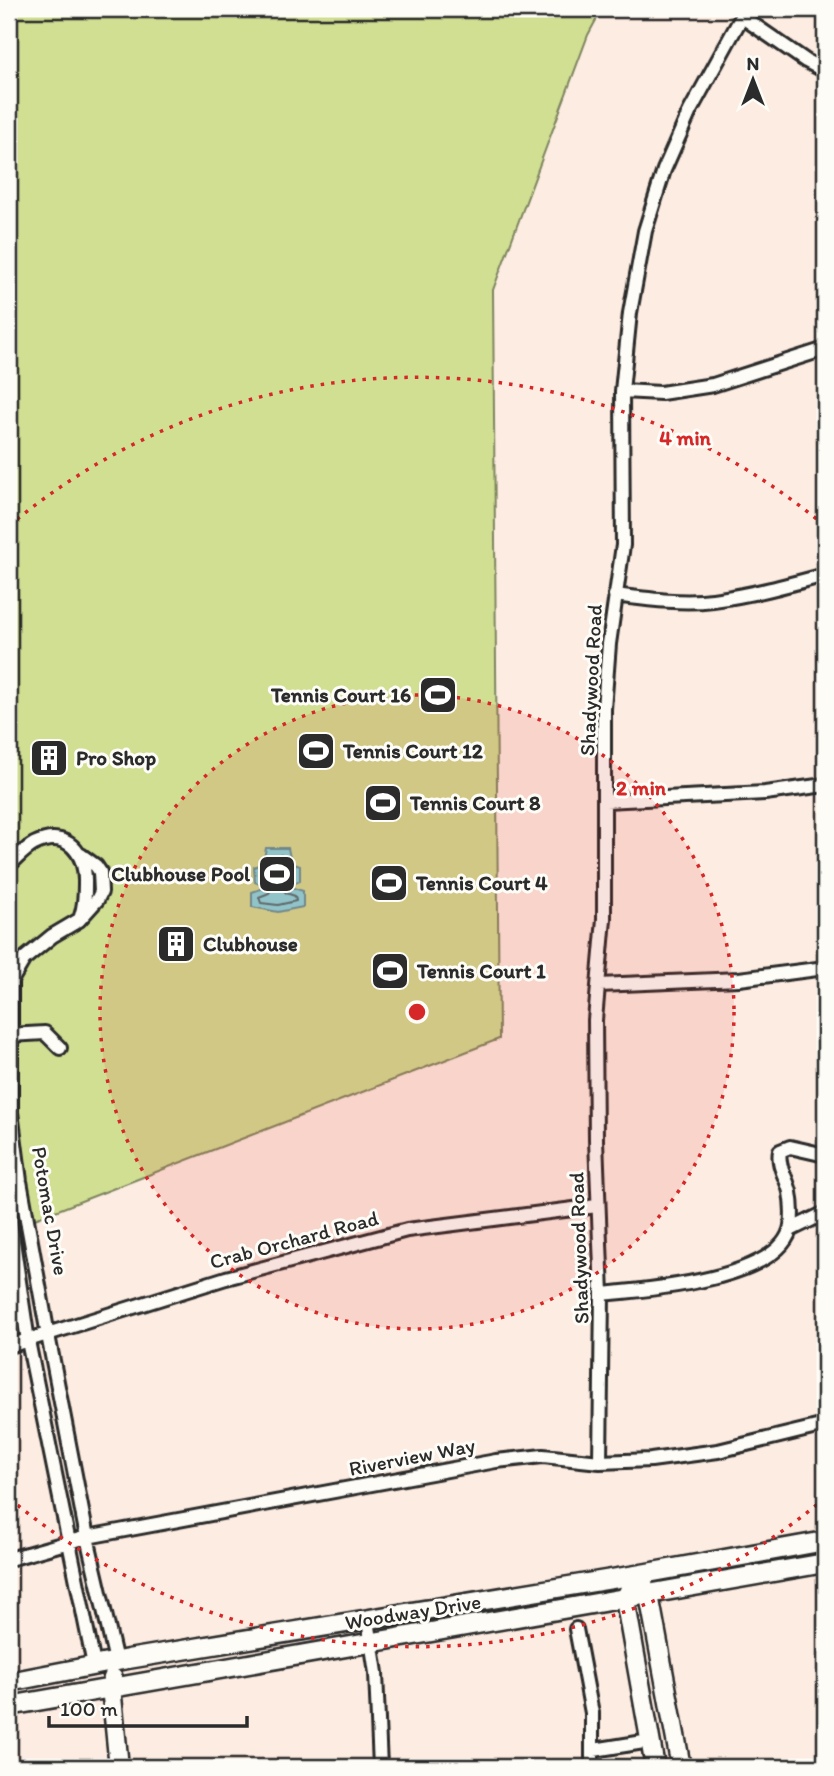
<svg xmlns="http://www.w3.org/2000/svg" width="834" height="1776" viewBox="0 0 834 1776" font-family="Itim,sans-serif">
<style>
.green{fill:#d1df93;stroke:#7e855f;stroke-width:2}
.water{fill:#88dae0;stroke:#639498;stroke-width:2}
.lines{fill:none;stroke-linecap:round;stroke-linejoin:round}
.shore{stroke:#507173;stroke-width:2}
.street-casing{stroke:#2b2b2b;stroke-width:18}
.secondary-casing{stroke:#2b2b2b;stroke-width:23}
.street{stroke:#fdfcf7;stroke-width:12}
.secondary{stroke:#fdfcf7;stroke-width:18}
.ring{fill:none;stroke:#d62828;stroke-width:3.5;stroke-dasharray:3.5 7}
.labels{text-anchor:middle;stroke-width:6;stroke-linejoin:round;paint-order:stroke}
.street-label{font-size:21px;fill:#2b2b2b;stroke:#fdfcf7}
.poi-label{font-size:21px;font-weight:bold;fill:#2b2b2b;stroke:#fdfcf7;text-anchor:start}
.centre{fill:#d62828;stroke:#fdfcf7;stroke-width:3.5}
.ring-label{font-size:21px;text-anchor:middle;font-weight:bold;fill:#d62828;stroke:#fdfcf7;stroke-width:6;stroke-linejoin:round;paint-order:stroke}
</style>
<rect width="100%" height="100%" fill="#fdece1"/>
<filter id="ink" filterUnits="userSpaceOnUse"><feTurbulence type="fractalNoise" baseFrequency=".0143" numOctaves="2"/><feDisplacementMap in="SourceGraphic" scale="14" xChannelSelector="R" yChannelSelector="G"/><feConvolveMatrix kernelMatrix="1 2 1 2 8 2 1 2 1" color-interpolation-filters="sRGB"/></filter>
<g filter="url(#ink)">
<path class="green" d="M9,9H602L588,35L493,290L499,1039L9,1229V147L12,133L9,122Z"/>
<path class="water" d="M266,848H288L291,863L300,866V881L287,886L303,891V907L278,912L252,907V892L267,887L255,882L254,867L263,863Z"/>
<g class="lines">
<path class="shore" d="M281,855L285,866L293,873L283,881V889L286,893L295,896L296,901L278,905L261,903L259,897L269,893L273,886L271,881L263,876L262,872L269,866L272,856Z"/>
<defs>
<path id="street" d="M741,16L806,61L825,71
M622,391L661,393L713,385L825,349
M615,595C647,599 681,604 713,600C751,595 788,585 825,575
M605,801L765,793L825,785
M81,855L96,866L100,872L101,892L97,900L79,920L52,936L24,959L11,981V1112L20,1181L48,1335L87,1537L116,1661
M9,865C17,858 25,849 34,844C67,828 86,853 85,884C85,895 85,905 81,916
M599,985L739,979L825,968
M9,1035L45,1033L60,1048
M9,1215L28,1341L94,1665
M790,1230L825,1213
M602,1294C646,1290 775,1280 790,1230C793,1220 792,1203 790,1192C787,1178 777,1166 780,1151L790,1147L825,1155
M9,1346L226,1278L407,1230L597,1206
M600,1462L602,1294L596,1140L595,1020L604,919V709L609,644L623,545L622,391L630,313L645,231L664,170L690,111L746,9
M9,1559L87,1537L496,1461L543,1456L600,1462L651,1460L718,1451L825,1425
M368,1620L376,1673L380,1767
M576,1629L592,1713V1767
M594,1750L650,1741"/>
<path id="secondary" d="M644,1586L649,1595L681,1767
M630,1589L625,1599L655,1767
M113,1678L111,1687L119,1767
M9,1682L128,1659L636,1575L825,1541
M9,1706L825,1563"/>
</defs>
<use href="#street" class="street-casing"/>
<use href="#secondary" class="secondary-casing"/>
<use href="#street" class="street"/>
<use href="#secondary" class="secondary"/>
</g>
</g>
<circle cx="417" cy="1012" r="317" fill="#d62828" fill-opacity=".12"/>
<g class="ring">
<circle cx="417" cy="1012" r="317"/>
<path d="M825 1498A634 634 0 0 1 9 1498M9 526A634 634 0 0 1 825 526"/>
</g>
<defs>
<symbol id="stadium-square" viewBox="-11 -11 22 22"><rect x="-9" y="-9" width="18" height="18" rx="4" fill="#2b2b2b" stroke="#fdfcf7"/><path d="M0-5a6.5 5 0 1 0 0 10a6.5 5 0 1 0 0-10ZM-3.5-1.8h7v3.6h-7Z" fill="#fff"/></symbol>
<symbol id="building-square" viewBox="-11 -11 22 22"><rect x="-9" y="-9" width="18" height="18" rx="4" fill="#2b2b2b" stroke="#fdfcf7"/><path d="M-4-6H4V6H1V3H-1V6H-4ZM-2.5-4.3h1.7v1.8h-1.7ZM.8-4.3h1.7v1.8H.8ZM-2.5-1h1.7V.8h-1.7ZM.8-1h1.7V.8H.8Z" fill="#fff"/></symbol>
</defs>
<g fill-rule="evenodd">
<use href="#stadium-square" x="416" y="673" width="44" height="44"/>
<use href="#stadium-square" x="294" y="729" width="44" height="44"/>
<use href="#building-square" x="27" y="736" width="44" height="44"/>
<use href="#stadium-square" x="361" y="781" width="44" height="44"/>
<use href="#stadium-square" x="255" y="852" width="44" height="44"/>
<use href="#stadium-square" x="367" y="861" width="44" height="44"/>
<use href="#building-square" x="154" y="922" width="44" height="44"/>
<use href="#stadium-square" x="368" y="949" width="44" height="44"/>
</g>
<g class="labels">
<g class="street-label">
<text transform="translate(591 680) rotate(-87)" y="7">Shadywood Road</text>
<text transform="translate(50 1211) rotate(80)" y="7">Potomac Drive</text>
<text transform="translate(294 1240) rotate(-15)" y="7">Crab Orchard Road</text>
<text transform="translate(579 1248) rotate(-92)" y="7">Shadywood Road</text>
<text transform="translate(412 1457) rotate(-11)" y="7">Riverview Way</text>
<text transform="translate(413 1612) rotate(-9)" y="7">Woodway Drive</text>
</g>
<g class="poi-label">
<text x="411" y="702" text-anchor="end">Tennis Court 16</text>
<text x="343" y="758">Tennis Court 12</text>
<text x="76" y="765">Pro Shop</text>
<text x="410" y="810">Tennis Court 8</text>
<text x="250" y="881" text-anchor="end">Clubhouse Pool</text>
<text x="416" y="890">Tennis Court 4</text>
<text x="203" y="951">Clubhouse</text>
<text x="417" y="978">Tennis Court 1</text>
</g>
</g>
<circle cx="417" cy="1012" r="10" class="centre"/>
<g class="ring-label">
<text x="685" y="445">4 min</text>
<text x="641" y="795">2 min</text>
</g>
<rect width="834" height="1776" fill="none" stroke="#fdfcf7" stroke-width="35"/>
<rect x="18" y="18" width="799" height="1741" fill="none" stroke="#2b2b2b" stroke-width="2.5" filter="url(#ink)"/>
<g transform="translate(753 80)" stroke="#fdfcf7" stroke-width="5" paint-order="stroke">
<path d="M0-5L12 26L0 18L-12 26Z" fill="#2b2b2b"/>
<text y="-10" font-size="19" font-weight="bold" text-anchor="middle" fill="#2b2b2b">N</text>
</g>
<path d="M49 1716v10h198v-10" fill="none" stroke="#2b2b2b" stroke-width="3.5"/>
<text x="60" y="1716" font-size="21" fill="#2b2b2b" stroke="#fdfcf7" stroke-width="5" paint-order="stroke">100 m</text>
</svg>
